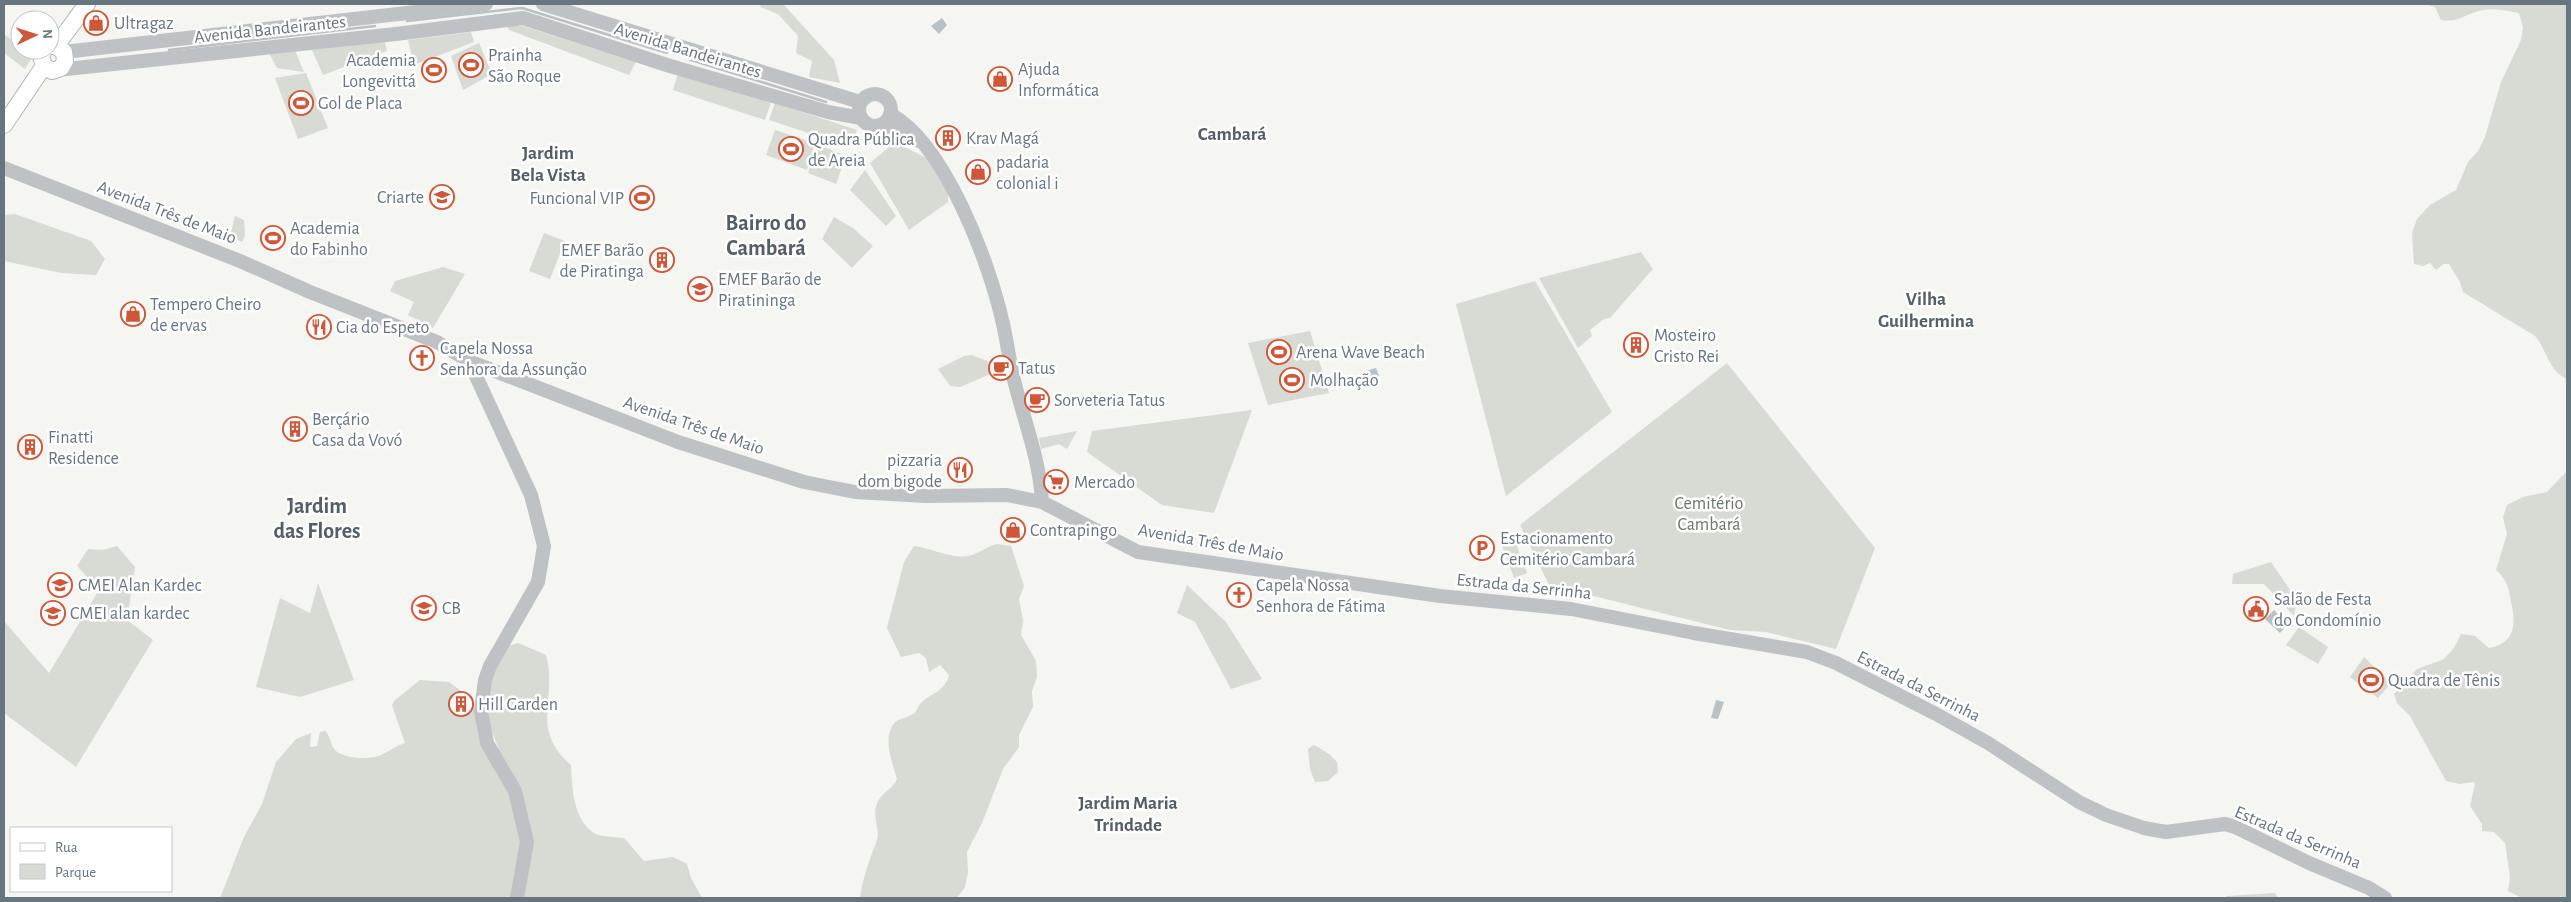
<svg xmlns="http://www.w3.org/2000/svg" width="2571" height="902" viewBox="0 0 2571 902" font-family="'Alegreya Sans',sans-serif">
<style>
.green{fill:#d7dbd3}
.water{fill:#b8c1c5}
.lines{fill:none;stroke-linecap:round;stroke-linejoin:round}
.stream{stroke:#b8c1c5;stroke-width:2.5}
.major-casing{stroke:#b2b6b9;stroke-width:18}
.minor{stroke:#bec2c5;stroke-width:14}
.major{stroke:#fff;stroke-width:16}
.labels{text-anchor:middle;stroke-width:5;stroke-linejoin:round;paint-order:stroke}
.poi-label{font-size:18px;fill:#67757f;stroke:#fff;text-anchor:start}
.street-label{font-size:18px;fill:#67757f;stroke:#fff}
.park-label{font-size:18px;fill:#6a7765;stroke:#fff}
.neighbourhood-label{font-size:19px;font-weight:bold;fill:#545e65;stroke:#fff}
.district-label{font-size:22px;font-weight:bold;fill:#545e65;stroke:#fff}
</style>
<rect width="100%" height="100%" fill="#f5f5f2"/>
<path class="green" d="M761,4H783L834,60L840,83L809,77L812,61L796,53L798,36L778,14L760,7Z
M2425,4H2567V379C2549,372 2547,350 2535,336L2463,292L2460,282L2449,264H2444L2436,270L2430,263L2423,266L2414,264L2412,233L2417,219L2430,205L2456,190L2468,162L2478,151L2485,137L2501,82L2521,40L2523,27L2519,13C2507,11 2495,8 2483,10C2465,13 2461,23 2441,20L2435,7Z
M506,24L523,26L636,62L629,75L509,30Z
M471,32L474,42L414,65L408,40Z
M4,34L20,46V50H25L33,56L25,69L4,53Z
M384,39L387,51L323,75L312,50Z
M479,43L492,74L463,90L451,56Z
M295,50L304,72L277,68L269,53Z
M306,73L328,128L298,139L275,78Z
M678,73L771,102L765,120L673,90Z
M775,103L857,130L851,147L769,120Z
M775,130L815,143L807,170L766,155Z
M895,142L934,162L948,191V202L909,230L870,163Z
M817,144L846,156L836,184L808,173Z
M865,170L896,216L886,226L850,190Z
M15,214L91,241L105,259L96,275L61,273L4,261V215Z
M235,216L244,220L245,236L242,242L230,236Z
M834,217L853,228L873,246L852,268L822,239Z
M544,233L565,241L550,279L529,271Z
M1641,252L1653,269L1610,318L1604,319L1590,330L1592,336L1578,348L1539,278Z
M443,267L465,274L433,328L408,315L414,302L390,291L395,281Z
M1535,281L1612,412L1506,496L1456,304Z
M1310,331L1329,393L1268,405L1248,343Z
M972,355L987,361L993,373L960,387L950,386L938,369L964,356Z
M1727,363L1875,548L1836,649L1766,632L1730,630L1549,585L1520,525Z
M1252,410L1214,513L1162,505L1087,452L1092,431Z
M1077,431L1067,449L1059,444L1041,449L1039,438Z
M2567,471V898H2522L2508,891L2510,877L2505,843L2494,832L2482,831V824L2470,806L2475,784L2473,782L2460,784L2446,781L2410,716L2397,703L2394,694L2417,669L2444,659L2454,648L2461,634L2475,636L2489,648C2513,643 2516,628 2512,606C2508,589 2510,583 2496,570L2507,534L2503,517L2507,505L2523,497L2547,492Z
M1515,541L1527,573L1514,578L1502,546Z
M997,544L1011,546L1024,586L1019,599L1023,621L1021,635L1036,661L1037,677L1032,691L1033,707L1019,735V747L1003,769L982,823L967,852L968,872L965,887L957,898H860C863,876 870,859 877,840C881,830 869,813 880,798C886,790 893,789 897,779C892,762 880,733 898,720C903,718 908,717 913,714C917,712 918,705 922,702C932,693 946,690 949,675L940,665L929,672L926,658L919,653L901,657L887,628L904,562L914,546C932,548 950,559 968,556C976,555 987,546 997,544Z
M117,546L135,567L127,620L153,640L76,767L4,713V621L49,673L99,590L77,566L88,549L102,550Z
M2271,562L2297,600L2294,616L2264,584H2232L2233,574Z
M318,583L354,680L300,697L256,687L280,598L310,613Z
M1187,585L1226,622L1262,679L1231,689L1195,622L1177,613Z
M2299,627L2328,647L2318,664L2286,645Z
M518,643L546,655C558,701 529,728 571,765C572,787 573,822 596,834C603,837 616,837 624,838L644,861L673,857L687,864L691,878L702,898H220L244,837L262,804L276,762L296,739L311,733L310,747L317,746L320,732L325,731C331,736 330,746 336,751C345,759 370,760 381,755C389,751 396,746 405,743L392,705L395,700L420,680L449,682L461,691L472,703L484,739L502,757L489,724L488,699L490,675L505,647Z
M2364,657L2391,683L2378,698L2350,677Z
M1314,745L1329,754L1337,762L1338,772L1328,781L1315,782L1310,769L1308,749Z
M2275,893L2278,898H2224L2227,896Z"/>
<path class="water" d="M942,18L947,25L939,34L931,26Z
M1376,368L1379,376L1368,380L1365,371Z
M2274,610L2287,625L2280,633L2265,619Z
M1716,700L1724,702L1718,719L1711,718Z"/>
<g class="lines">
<path class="stream" d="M407,21L522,8L667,53
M169,50L375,26
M691,60L826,102"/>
<defs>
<path id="major" d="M56,46L87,4
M44,50L41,56L44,66L52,71L61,68L65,61L64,52L56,46H50
M4,125L44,66"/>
</defs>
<use href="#major" class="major-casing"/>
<path class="minor" d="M543,4L860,102
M64,52L486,4
M57,70L396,34L523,18L670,66L828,112L861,118
M859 110a16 16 0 1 1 32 0a16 16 0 1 1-32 0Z
M890,114C945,143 990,264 1003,324C1007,341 1009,359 1013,376C1023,418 1040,459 1042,502
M879,125L901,136L919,141
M4,168L240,261L310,292L437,342L469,361L678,442L804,482L855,492L926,496L1007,495L1042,502L1138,552L1440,596L1571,609L1694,633L1807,652L1836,663L1936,714L1988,743L2079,802L2106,815L2144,828L2166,832L2225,824L2235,827L2309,863L2369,888L2385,898
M469,361L531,495L544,546L538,582L490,666L485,680L481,711L485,732L487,743L515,791L527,842L517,898"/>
<use href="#major" class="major"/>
</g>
<defs>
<symbol id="shop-ring" viewBox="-11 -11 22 22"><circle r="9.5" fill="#fff" stroke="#ce5739" stroke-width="1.5"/><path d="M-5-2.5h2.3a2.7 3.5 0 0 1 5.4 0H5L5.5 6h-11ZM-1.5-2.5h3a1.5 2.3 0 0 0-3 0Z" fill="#ce5739"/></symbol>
<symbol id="stadium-ring" viewBox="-11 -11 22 22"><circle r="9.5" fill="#fff" stroke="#ce5739" stroke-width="1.5"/><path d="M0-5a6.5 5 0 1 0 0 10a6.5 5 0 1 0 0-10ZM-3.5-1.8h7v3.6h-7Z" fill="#ce5739"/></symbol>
<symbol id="building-ring" viewBox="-11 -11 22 22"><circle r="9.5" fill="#fff" stroke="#ce5739" stroke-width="1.5"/><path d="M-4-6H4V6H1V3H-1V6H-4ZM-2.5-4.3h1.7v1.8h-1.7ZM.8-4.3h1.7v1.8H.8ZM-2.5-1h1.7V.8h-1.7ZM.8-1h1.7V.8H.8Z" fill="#ce5739"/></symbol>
<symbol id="school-ring" viewBox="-11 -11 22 22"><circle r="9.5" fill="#fff" stroke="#ce5739" stroke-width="1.5"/><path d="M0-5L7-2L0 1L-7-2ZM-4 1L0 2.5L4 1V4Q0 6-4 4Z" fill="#ce5739"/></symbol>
<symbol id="restaurant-ring" viewBox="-11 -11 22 22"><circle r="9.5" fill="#fff" stroke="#ce5739" stroke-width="1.5"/><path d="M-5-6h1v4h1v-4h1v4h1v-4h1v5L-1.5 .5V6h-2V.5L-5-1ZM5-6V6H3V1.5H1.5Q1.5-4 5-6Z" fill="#ce5739"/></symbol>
<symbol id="church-ring" viewBox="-11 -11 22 22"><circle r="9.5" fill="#fff" stroke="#ce5739" stroke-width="1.5"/><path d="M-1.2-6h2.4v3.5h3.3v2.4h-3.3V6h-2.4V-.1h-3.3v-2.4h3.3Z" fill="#ce5739"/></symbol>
<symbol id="cafe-ring" viewBox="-11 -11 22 22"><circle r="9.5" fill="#fff" stroke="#ce5739" stroke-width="1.5"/><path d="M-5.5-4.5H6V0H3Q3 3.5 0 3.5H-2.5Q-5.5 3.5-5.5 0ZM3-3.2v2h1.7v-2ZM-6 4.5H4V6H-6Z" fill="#ce5739"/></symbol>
<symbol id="supermarket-ring" viewBox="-11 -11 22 22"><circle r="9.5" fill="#fff" stroke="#ce5739" stroke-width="1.5"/><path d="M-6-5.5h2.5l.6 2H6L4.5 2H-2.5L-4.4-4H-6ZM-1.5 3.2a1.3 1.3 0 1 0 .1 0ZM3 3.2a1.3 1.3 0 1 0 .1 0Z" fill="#ce5739"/></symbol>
<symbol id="parking-ring" viewBox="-11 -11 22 22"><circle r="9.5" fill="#fff" stroke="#ce5739" stroke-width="1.5"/><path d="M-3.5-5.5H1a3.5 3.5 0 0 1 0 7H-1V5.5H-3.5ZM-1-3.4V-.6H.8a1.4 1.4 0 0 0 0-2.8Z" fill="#ce5739"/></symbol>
<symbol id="civic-ring" viewBox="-11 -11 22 22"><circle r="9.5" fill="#fff" stroke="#ce5739" stroke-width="1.5"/><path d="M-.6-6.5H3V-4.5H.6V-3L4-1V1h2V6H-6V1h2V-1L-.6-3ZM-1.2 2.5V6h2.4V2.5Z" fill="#ce5739"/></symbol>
</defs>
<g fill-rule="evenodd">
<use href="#shop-ring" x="82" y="9" width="28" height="28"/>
<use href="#stadium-ring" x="457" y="51" width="28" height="28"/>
<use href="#stadium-ring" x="420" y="56" width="28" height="28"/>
<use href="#shop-ring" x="986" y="65" width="28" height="28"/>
<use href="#stadium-ring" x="287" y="89" width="28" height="28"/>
<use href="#building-ring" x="934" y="124" width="28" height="28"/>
<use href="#stadium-ring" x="777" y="135" width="28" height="28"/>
<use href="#shop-ring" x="964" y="158" width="28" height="28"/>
<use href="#school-ring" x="428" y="183" width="28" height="28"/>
<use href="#stadium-ring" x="628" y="184" width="28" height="28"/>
<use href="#stadium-ring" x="259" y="224" width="28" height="28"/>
<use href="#building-ring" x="648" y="246" width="28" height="28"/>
<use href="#school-ring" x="686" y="275" width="28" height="28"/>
<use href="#shop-ring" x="119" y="300" width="28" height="28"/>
<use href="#restaurant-ring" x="305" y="313" width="28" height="28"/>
<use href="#building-ring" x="1622" y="331" width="28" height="28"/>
<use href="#stadium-ring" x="1265" y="338" width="28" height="28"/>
<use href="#church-ring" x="408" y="344" width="28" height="28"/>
<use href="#cafe-ring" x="987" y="354" width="28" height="28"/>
<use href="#stadium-ring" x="1278" y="366" width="28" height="28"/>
<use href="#cafe-ring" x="1023" y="386" width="28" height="28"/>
<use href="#building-ring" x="281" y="415" width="28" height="28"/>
<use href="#building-ring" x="16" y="433" width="28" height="28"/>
<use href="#restaurant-ring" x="946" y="456" width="28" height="28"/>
<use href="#supermarket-ring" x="1042" y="468" width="28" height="28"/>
<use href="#shop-ring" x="999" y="516" width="28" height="28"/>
<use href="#parking-ring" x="1468" y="534" width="28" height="28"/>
<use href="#school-ring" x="46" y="571" width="28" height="28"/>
<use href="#church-ring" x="1225" y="581" width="28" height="28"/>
<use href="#school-ring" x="410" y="594" width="28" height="28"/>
<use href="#civic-ring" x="2242" y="595" width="28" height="28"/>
<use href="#school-ring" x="39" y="599" width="28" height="28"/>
<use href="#stadium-ring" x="2357" y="666" width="28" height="28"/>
<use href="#building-ring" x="447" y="690" width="28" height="28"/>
</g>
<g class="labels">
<g class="poi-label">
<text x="114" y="29">Ultragaz</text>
<text x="488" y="61">Prainha<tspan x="488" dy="21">São Roque</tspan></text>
<text x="416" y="66" text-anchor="end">Academia<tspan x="416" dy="21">Longevittá</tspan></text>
<text x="1018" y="75">Ajuda<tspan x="1018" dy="21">Informática</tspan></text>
<text x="318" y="109">Gol de Placa</text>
<text x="966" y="144">Krav Magá</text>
<text x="808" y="145">Quadra Pública<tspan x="808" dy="21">de Areia</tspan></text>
<text x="996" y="168">padaria<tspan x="996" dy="21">colonial i</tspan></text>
<text x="424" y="203" text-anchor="end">Criarte</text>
<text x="624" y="204" text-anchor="end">Funcional VIP</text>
<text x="290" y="234">Academia<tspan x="290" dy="21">do Fabinho</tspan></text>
<text x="644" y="256" text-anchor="end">EMEF Barão<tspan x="644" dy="21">de Piratinga</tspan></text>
<text x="718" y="285">EMEF Barão de<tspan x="718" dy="21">Piratininga</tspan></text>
<text x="150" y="310">Tempero Cheiro<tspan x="150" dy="21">de ervas</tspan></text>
<text x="336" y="333">Cia do Espeto</text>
<text x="1654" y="341">Mosteiro<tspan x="1654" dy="21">Cristo Rei</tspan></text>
<text x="440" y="354">Capela Nossa<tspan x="440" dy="21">Senhora da Assunção</tspan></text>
<text x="1296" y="358">Arena Wave Beach</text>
<text x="1018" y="374">Tatus</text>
<text x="1310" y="386">Molhação</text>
<text x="1054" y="406">Sorveteria Tatus</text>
<text x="312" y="425">Berçário<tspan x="312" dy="21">Casa da Vovó</tspan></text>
<text x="48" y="443">Finatti<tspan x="48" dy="21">Residence</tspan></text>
<text x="942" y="466" text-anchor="end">pizzaria<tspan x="942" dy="21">dom bigode</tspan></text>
<text x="1074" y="488">Mercado</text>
<text x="1030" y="536">Contrapingo</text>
<text x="1500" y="544">Estacionamento<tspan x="1500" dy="21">Cemitério Cambará</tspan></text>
<text x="78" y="591">CMEI Alan Kardec</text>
<text x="1256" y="591">Capela Nossa<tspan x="1256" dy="21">Senhora de Fátima</tspan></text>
<text x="2274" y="605">Salão de Festa<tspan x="2274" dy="21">do Condomínio</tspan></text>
<text x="442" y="614">CB</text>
<text x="70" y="619">CMEI alan kardec</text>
<text x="2388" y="686">Quadra de Tênis</text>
<text x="478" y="710">Hill Garden</text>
</g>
<g class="street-label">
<text transform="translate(270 29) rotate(-6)" y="6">Avenida Bandeirantes</text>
<text transform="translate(688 50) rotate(17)" y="6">Avenida Bandeirantes</text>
<text transform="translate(167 212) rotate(21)" y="6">Avenida Três de Maio</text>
<text transform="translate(694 425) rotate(19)" y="6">Avenida Três de Maio</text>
<text transform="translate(1211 542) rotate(10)" y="6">Avenida Três de Maio</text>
<text transform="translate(1524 586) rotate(6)" y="6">Estrada da Serrinha</text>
<text transform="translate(1919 686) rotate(27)" y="6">Estrada da Serrinha</text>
<text transform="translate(2298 837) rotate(23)" y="6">Estrada da Serrinha</text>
</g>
<g class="park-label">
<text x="1709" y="509">Cemitério<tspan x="1709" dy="21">Cambará</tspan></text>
</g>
<g class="neighbourhood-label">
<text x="1232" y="140">Cambará</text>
<text x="548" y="159">Jardim<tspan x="548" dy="22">Bela Vista</tspan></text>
<text x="1926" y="305">Vilha<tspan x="1926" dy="22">Guilhermina</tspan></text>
<text x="1128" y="809">Jardim Maria<tspan x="1128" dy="22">Trindade</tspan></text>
</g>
<g class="district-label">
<text x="766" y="230">Bairro do<tspan x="766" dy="25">Cambará</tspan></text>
<text x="317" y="513">Jardim<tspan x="317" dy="25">das Flores</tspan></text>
</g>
</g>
<rect width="2571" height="902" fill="none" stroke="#67757f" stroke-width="10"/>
<rect x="10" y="827" width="162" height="65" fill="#ffffff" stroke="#c2c8cc"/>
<rect x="20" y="843" width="25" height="8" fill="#ffffff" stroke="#c2c8cc"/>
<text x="55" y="852" font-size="15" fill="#67757f">Rua</text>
<rect x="20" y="864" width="25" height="15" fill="#d7dbd3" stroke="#c2c8cc"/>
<text x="55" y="877" font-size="15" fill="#67757f">Parque</text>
<g transform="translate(35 35) rotate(86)"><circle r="24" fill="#ffffff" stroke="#c2c8cc"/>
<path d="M0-4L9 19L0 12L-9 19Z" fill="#ce5739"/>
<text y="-8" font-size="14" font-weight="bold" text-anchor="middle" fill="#67757f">N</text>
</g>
</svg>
